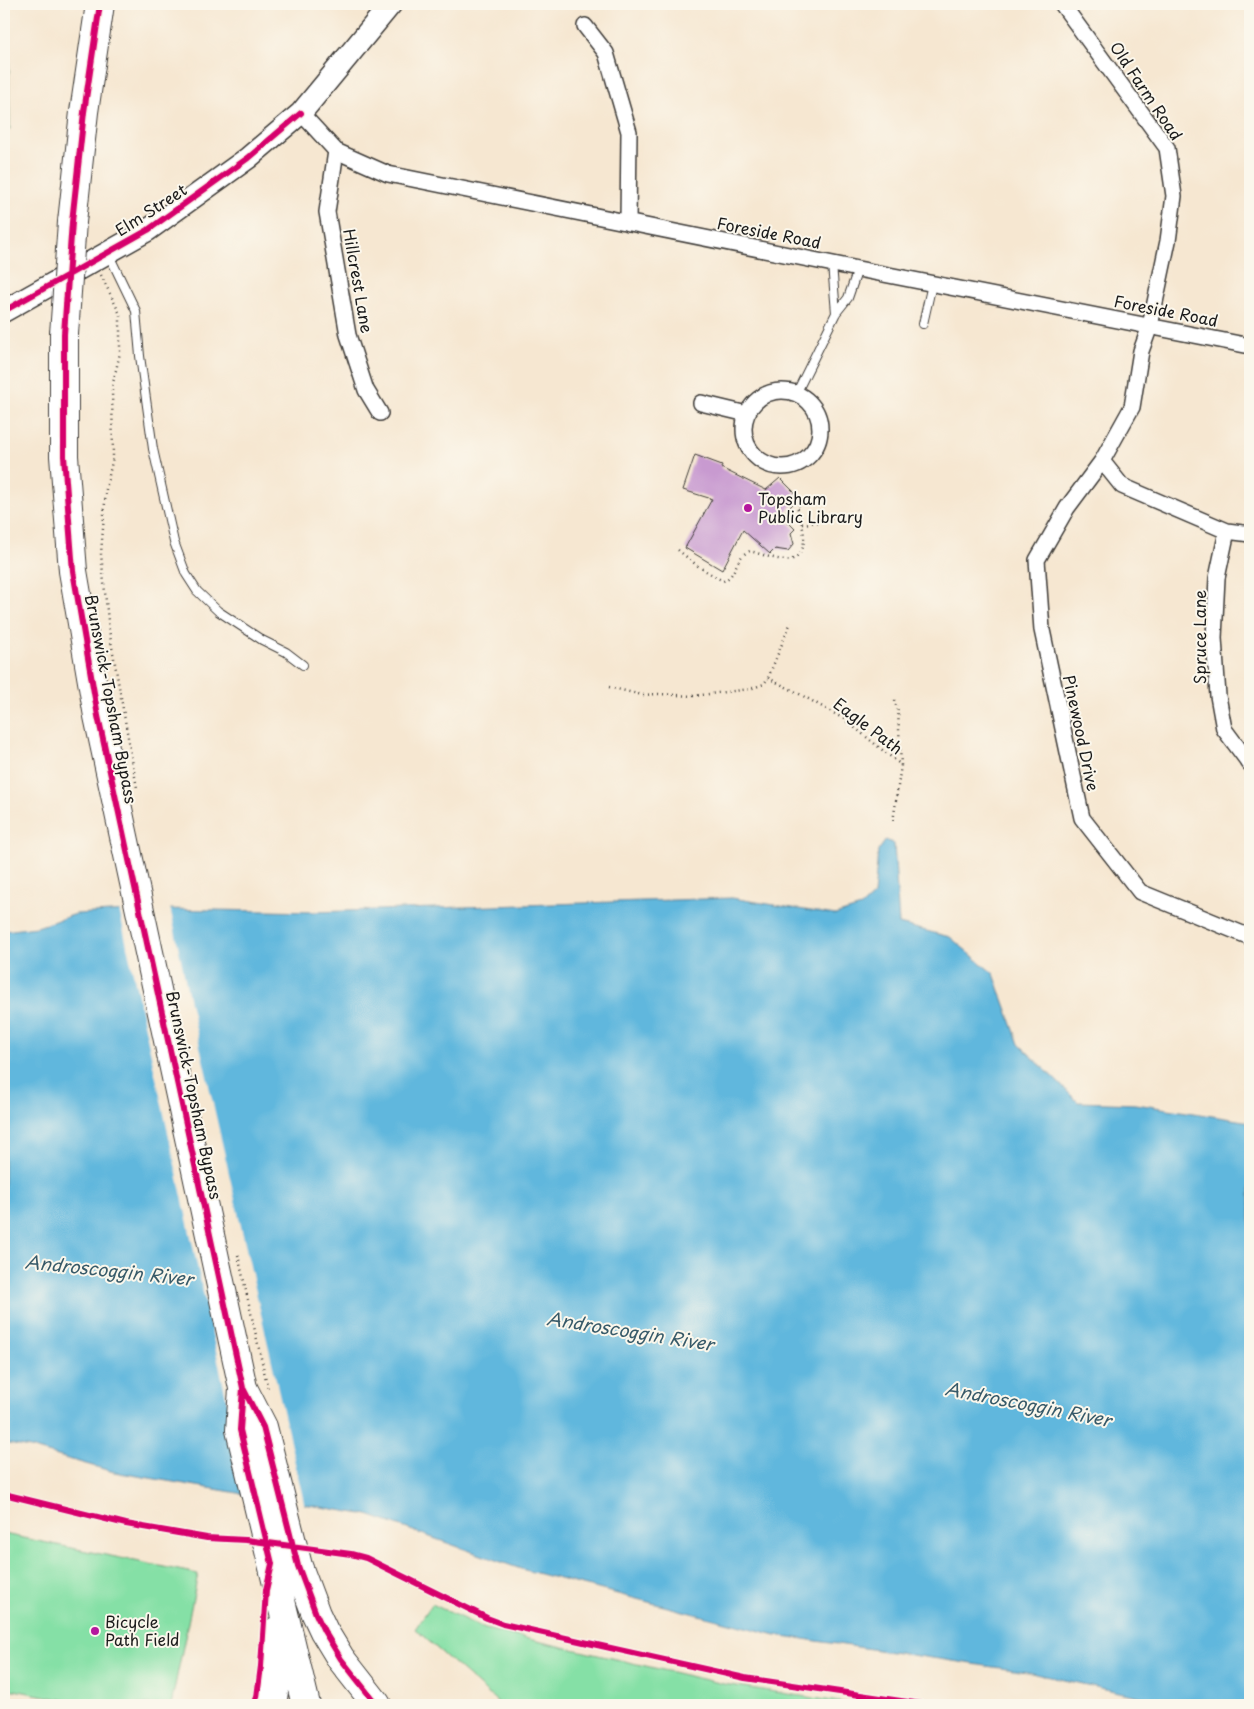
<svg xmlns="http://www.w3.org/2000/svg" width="1254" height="1709" viewBox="0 0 1254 1709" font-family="'Playpen Sans',sans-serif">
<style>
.green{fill:#85e0a6;stroke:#507e61}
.water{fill:#60b7dd;stroke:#3e6a7c}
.pier{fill:#f6e7d1}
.building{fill:#c89ad0}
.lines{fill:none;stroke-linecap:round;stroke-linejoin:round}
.lane-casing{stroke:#3d3a37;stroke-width:10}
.street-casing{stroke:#3d3a37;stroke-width:18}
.secondary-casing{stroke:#3d3a37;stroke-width:24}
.highway-casing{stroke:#3d3a37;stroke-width:30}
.path{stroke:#3d3a37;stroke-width:2.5;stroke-dasharray:1 4;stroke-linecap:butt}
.lane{stroke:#fff;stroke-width:8}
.street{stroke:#fff;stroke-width:15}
.secondary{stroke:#fff;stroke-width:21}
.highway{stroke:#fff;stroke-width:28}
.highway-bridge-casing{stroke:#3d3a37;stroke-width:30;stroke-linecap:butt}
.highway-bridge{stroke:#fff;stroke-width:28}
.cycleway-casing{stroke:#fbf7ec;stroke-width:9}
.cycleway{stroke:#d6006c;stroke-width:6}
.poi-dot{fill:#b5179e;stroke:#fbf7ec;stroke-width:2}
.labels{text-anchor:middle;stroke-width:4;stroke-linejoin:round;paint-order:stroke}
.street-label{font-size:16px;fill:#1c1c1c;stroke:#fbf7ec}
.poi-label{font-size:16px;fill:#1c1c1c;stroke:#fbf7ec;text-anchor:start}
.water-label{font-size:18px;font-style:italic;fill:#375a69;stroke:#fbf7ec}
</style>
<rect width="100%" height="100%" fill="#fbf7ec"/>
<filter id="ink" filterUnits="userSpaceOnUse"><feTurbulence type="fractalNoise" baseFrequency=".02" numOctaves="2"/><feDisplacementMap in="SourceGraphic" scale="10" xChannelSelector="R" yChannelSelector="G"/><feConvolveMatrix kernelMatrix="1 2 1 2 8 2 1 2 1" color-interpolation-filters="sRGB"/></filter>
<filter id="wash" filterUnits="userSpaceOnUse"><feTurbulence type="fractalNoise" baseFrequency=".0096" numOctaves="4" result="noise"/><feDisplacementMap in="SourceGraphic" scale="20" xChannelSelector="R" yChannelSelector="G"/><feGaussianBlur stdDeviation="1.12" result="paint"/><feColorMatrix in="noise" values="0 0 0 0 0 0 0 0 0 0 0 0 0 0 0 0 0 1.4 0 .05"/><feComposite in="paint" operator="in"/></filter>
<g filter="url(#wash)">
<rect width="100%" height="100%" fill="#f6e7d1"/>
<path class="green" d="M4,4H8L10,129H4Z
M4,1534L198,1574L171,1705H90L4,1688Z
M432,1604L485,1629L724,1684L846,1703V1705H501L415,1629Z"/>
<path class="water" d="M886,840L894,844L899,924L950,937L994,974L1019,1044L1078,1102L1136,1104L1250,1122V1705H1179L1027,1672L776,1635L521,1569L368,1515L114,1472L30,1448L4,1443V931L37,927L76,914L163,909L315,912L732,898L835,915L861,907L874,895L878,851Z"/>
<path class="pier" d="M170,907L189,998L305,1507L248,1497L119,909Z"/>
<g id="blocks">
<path class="building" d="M695,455L722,465L721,468L766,490L780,478L799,497L782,516L795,529L791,533L794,544L788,551L775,549L770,554L743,530L722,570L685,548L712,499L683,490Z"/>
</g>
</g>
<g filter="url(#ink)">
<use href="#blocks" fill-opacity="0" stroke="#3d3a37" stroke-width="1"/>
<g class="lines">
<defs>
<path id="lane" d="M108,253L136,311L140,356L153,449L174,542L186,574L197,591L218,611L262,640L286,652L303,665
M832,264L836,313
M923,324L932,284
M796,394L836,313L848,298L858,269"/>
<path id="street" d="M1062,4L1167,148L1174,196L1168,241L1150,326L1141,351L1132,407L1102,461L1067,508L1037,560L1042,630L1082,818L1140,892L1250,937
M585,26L606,53L629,132L628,223
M301,113L336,151L388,174L858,269L1250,346
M336,151L327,212L348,335L366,390L380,413
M744 429a38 38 0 1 1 76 0a38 38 0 1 1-76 0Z
M701,403L747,414
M1102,461L1122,486L1227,531L1250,534
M1227,531L1217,578L1214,638L1218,696L1224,729L1250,764"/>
<path id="secondary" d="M4,311L148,230L248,158L301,113L391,4"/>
<path id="highway" d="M72,222L84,112L100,4
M64,334V456L73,571L98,716L243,1388L263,1427L298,1566L316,1614L324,1631L341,1659L377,1705
M243,1389L240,1430L306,1705
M272,1705L279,1659L278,1630"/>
</defs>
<use href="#lane" class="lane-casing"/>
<use href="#street" class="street-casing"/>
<use href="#secondary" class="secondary-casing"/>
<use href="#highway" class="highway-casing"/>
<path class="path" d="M101,275L120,314V353L112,387L113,457L106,489L101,554L109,630L137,788
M802,524L828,521L833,517
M678,550L699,567L723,581C737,576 735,556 750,551C761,554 773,559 785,560C789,561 792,560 796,557C811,546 801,521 797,506L809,499
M768,678L796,692L844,719L901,765L893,822
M609,687L642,695L659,694L693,696L750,689L764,684L768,678L791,622
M894,700L898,711L901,765
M238,1255L268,1389"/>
<use href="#lane" class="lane"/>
<use href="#street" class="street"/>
<use href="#secondary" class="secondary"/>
<use href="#highway" class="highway"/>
<defs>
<path id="highway-bridge" d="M64,334L72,222"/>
</defs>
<use href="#highway-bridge" class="highway-bridge-casing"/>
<use href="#highway-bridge" class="highway-bridge"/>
<defs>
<path id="cycleway" d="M100,4L84,112L72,222L64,334V456L73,571L98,716L243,1388L263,1427L298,1566L316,1614L324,1631L341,1659L377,1705
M4,311L148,230L248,158L301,113
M243,1388L240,1430L272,1564L266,1590L261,1666L257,1697L254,1705
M4,1494L126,1524L207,1538L246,1540L351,1554L366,1558L487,1618L503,1624L745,1678L928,1705"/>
</defs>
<use href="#cycleway" class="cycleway-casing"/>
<use href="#cycleway" class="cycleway"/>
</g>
</g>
<g class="poi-dot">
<circle cx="748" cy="508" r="5"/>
<circle cx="95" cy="1631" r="5"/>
</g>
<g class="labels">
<g class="street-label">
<text transform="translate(1146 91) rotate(56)" y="6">Old Farm Road</text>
<text transform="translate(151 210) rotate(-33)" y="6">Elm Street</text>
<text transform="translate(769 233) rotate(11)" y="6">Foreside Road</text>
<text transform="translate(358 281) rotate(80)" y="6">Hillcrest Lane</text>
<text transform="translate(1166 311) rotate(11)" y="6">Foreside Road</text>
<text transform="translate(1200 637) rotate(-90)" y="6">Spruce Lane</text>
<text transform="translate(111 699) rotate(79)" y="6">Brunswick-Topsham Bypass</text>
<text transform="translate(868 726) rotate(37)" y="6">Eagle Path</text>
<text transform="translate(1081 733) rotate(78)" y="6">Pinewood Drive</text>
<text transform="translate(194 1095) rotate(78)" y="6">Brunswick-Topsham Bypass</text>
</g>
<g class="poi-label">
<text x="758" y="505">Topsham<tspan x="758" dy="18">Public Library</tspan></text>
<text x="105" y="1628">Bicycle<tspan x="105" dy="18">Path Field</tspan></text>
</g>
<g class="water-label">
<text transform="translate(109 1271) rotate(6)" y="6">Androscoggin River</text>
<text transform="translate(630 1332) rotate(9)" y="6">Androscoggin River</text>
<text transform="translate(1028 1405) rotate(11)" y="6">Androscoggin River</text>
</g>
</g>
<rect width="1254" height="1709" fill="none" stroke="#fbf7ec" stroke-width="20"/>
</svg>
